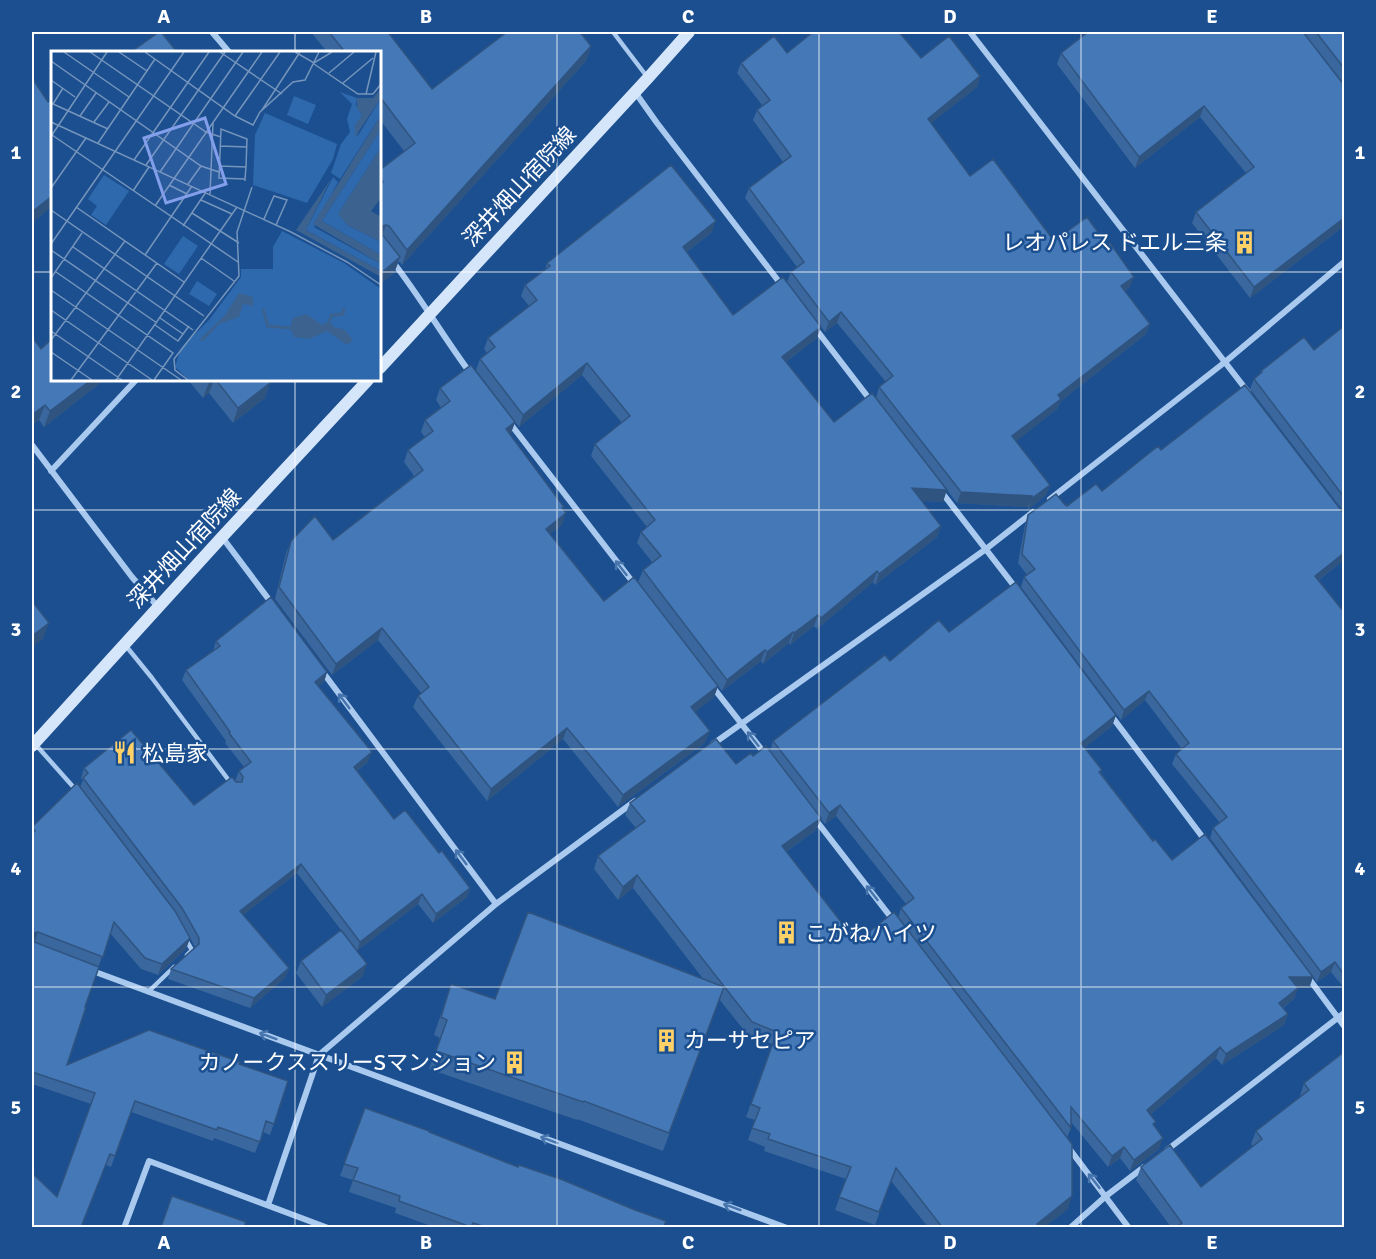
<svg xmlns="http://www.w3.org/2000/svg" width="1376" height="1259" viewBox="0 0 1376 1259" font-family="Signika,'Noto Sans JP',sans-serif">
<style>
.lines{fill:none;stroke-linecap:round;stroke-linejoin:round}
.service{stroke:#a9c9ee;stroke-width:4.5}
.minor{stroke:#a9c9ee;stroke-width:6}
.secondary{stroke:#d6e6fa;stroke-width:12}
.wall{fill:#3a679d;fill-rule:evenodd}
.shaded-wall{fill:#305480}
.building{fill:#4478b7;stroke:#305480;stroke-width:1.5}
.oneway{stroke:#4674ac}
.grid{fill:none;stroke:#fff;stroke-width:1.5;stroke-opacity:0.55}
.labels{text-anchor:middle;stroke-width:5;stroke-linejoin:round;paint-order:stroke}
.street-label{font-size:22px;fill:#fff;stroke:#1b4f8f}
.poi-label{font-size:22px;fill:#fff;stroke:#1b4f8f;text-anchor:start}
.inset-river{fill:none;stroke:#3c6290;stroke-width:3}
.inset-road{fill:none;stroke:#7695bc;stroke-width:1.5}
.view{fill:#839eea;fill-opacity:0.15;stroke:#839eea;stroke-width:3}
.inset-edge{fill:none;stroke:#fff;stroke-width:3}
.neatline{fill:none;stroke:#fff;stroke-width:2}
.grid-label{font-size:20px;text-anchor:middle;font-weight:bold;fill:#fff}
</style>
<rect width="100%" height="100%" fill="#1b4f8f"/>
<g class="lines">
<path class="service" d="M613,32L648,78
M126,646L152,678L230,782
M36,745L76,790
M186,940L192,950L187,955
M148,992L174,967"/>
<path class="minor" d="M212,32L229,52
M970,32L1248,392
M635,92L657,123L783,287
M393,262C421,298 444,338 471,374
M815,328L871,401
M509,422L635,585
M32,445L132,577L158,607
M51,471L136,380
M940,490L1018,591
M1050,499L1225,362L1344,262
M222,537L273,605
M322,671L496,904
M712,686L765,754
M1110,714L1207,843
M713,744L986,549L1033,512
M815,819L893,920
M90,970L787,1228
M1307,976L1344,1026
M1068,1147L1129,1228
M1167,1150L1344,1013
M268,1205L319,1055L496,904L635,801
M124,1228L149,1161L328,1228
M1070,1228L1106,1196L1144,1167"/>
<path class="secondary" d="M380,368L648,78L689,32
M32,746L222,537L368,380"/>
</g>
<path class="wall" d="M311,32H388L432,89L505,33L504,32H580L591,46L586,61L402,265L399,261L394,273L380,284V170L404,151L380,120V52H327Z
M1088,32H1344V84L1317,49L1344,85V226L1250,298L1192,223L1196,212L1246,173L1200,117L1135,168L1057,64L1061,53Z
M787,53L921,58L980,76L977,87L931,123L970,176L1054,241L1130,287L1125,291L1150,324L1146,334L1061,401L1057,409L1016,441L1050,485L1046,495L1028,510V507L957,503L876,398L879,387L886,382L837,323L825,332L787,282L791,272L797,267L745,198L749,188L783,162L753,120L757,110L762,105L737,73L741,63Z
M712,232L687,252L733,315L817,338L786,362L834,422L943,502L922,501L941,526L937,537L875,585L873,582L817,629L814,626L790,645L789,643L763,664L761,661L722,691L638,582L643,570L652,562L637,543L641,532L647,527L591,456L595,444L622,423L582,375L519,427L476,370L480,359L487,353L484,349L488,338L529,306L521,296L525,285L545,270L547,263Z
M1344,326V512L1250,389L1254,379L1260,374L1261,371L1314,350Z
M41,349L104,380L44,427L39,420Z
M188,380H271L269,381L270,383L265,398L233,423L209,393L203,398Z
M440,388L515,422L511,433L509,435L563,509L562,525L550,534L604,601L718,686L714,697L695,712L705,743L618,807L563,739L487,801L413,707L418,696L421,693L378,640L332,675L275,599L286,553L291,541L333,540L414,476L404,462L408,450L425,437L421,432L425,420L441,408L436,400Z
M1161,450L1344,560L1319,580L1344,612V988L1331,972L1317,982L1210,838L1213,828L1220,823L1172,764L1176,754L1182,749L1145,700L1121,720L1021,587L1024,577L1027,575L1018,563L1025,525L1028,515L1065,505L1067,506L1102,491Z
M949,632L1116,715L1112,726L1084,748L1101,773L1153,841L1172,860L1313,977L1309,988H1298L1294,999L1283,1008L1288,1014L1284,1025L1222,1065L1216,1058L1150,1115L1154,1126L1159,1149L1130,1171L1120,1158L1108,1167L1071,1122V1128L1067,1138L1068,1209L1044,1227H928L891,1181L875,1225L835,1210L846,1179L764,1151L765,1147L748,1140L755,1120L746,1117L772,1044L747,1034L719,999L663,1151L577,1119V1120L429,1069L440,1038L434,1035L451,984L495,999L704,980L633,888L618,900L594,869L598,856L636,828L625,815L630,803L736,764L753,756L770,751L773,741L890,661ZM836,816L906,904L901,908L898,918L860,939L848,931L786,852L816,830L821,819L825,824Z
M216,641L327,672L324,682L318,686L368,762L357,771L394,819L439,853L470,888L467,897L433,923L418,904L357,951L363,976L322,1007L296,973L301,961L341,930L297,873L243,915L289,968L285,978L250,1008L168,979L171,969L195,947L190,938L186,949L158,975L141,969L110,933L85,1007L67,1065L239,1064L288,1081L270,1135L263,1132L255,1153L214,1138L213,1141L131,1112L111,1167L106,1165L57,1197L91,1104L32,1084V829L80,787L83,780L81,778L84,768L194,805L235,781L239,771L244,767L225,743L226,741L182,680L186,670L213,651Z
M1344,1052V1227H1171L1136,1180L1141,1167L1201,1187L1253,1146L1251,1144L1256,1131L1300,1097V1096L1304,1083Z
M365,1108L429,1132L669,1227H434L395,1213L396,1208L349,1192L353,1180L340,1176Z"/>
<path class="shaded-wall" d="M591,46L586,61L402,265L407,250Z
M980,76L977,87L924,129L928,119Z
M1204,106L1200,117L1135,168L1139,157Z
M52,196V207L32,223V212Z
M1344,218V226L1250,298L1254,287Z
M716,221L712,232L679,258L683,247Z
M386,225L380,240V232L382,226Z
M400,257L394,273L380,284V274Z
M1134,277L1130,287L1117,297L1121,286Z
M841,312L837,323L825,332L829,322Z
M1150,324L1146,334L1061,401L1057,409L1009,447L1012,436L1058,395Z
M821,327L817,338L778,368L782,357Z
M587,363L582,375L519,427L523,415Z
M91,380H104L44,427L50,411Z
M212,380H214L209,393L203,398L209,382Z
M270,383L265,398L233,423L238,408Z
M45,405L39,420L32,426V415Z
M515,422L511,433L501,441L506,429Z
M1050,485L1046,495L1028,510L1031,499Z
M912,488L947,490L943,502L908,500Z
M961,492L1032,496L1028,507L957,503Z
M566,513L562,525L541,541L546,529Z
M941,526L937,537L875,585L879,574Z
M1344,553V560L1312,585L1315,576Z
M877,571L873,582L817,629L821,618Z
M818,615L814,626L790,645L794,633Z
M49,623L43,639L32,647V636Z
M382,628L378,640L332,675L336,664Z
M793,632L789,643L763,664L767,652Z
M765,650L761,661L722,691L727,680Z
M327,672L324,682L311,691L315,682Z
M718,686L714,697L687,719L691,707Z
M1149,691L1145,700L1121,720L1124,710Z
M1116,715L1112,726L1077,754L1081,743Z
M567,728L563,739L487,801L491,789Z
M710,731L705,743L618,807L623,795Z
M372,752L368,762L350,776L354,767Z
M840,805L836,816L825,824L829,813Z
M821,818L816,830L777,858L782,846Z
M301,864L297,873L236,921L240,911Z
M637,875L633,888L618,900L623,887Z
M470,888L467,897L433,923L436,914Z
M422,894L418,904L357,951L360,942Z
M38,932L34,943L32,944V933Z
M190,938L186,949L158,975L162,964Z
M1335,962L1331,972L1317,982L1321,972Z
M367,964L363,976L322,1007L326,995Z
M289,968L285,978L250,1008L254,998Z
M1289,977H1313L1309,988H1285Z
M1298,988L1294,999L1275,1013L1279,1003Z
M1288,1014L1284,1025L1222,1065L1226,1054Z
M1220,1047L1216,1058L1143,1121L1147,1110Z
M1163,1138L1159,1149L1130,1171L1134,1160Z
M1124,1147L1120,1158L1108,1167L1112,1156Z
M1072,1196L1068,1209L1044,1227H1036L1037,1224Z"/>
<path class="building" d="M159,32H161L177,52H131Z
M329,32H388L432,89L507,32H580L591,46L407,250L389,226L386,225L382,226L380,230L381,233L400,257L380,274V184L383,182L380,177V170L415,143L380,97V52H345Z
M813,32H899L921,58L949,36L980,76L928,119L970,176L993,159L1054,241L1087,217L1107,245L1110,243L1134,277L1121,286L1150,324L1058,395L1061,399L1012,436L1050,485L1031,499L1032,496L961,492L879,387L893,376L841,312L829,322L791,272L804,262L749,188L791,156L757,110L770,100L741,63L774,36L787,53Z
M1088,32H1303L1344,85V218L1254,287L1196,212L1254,167L1204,106L1139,157L1061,53Z
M1316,32H1344V68Z
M32,78L48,102L51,100L52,102V196L32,212Z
M671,165L716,221L683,247L733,315L783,277L821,327L782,357L834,422L872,393L947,490L912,488L941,526L879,574L877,571L821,618L818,615L794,633L793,632L767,652L765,650L727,680L643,570L661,556L641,532L655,520L595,444L630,416L587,363L523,415L480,359L495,347L488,338L537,300L525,285L550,266L547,263Z
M1344,326V497L1254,379L1262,372L1261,371L1304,337L1314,350Z
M32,337L41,349L52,339V380H91L50,411L45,405L32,415Z
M471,365L515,422L506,429L564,507L562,508L566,513L546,529L604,601L634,577L718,686L691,707L710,731L623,795L567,728L491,789L418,696L429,687L382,628L336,664L279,587L291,541L315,516L333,540L423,470L408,450L433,431L425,420L450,401L440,388Z
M216,380H268L270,383L238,408Z
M1245,385L1344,514V553L1315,576L1344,612V975L1335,962L1321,972L1213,828L1227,817L1176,754L1189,743L1149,691L1124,710L1024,577L1035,569L1022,554L1028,515L1056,494L1065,505L1066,504L1067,506L1096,484L1102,491L1158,446L1161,450Z
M1016,582L1116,715L1081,743L1102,770L1099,772L1153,841L1155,839L1172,860L1205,834L1313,977H1289L1298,988L1279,1003L1288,1014L1226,1054L1220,1047L1147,1110L1156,1122L1153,1124L1163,1138L1134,1160L1124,1147L1112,1156L1071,1107V1128L901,908L914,898L840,805L829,813L773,741L885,655L890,661L939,620L949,632Z
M271,597L327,672L315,682L372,752L354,767L394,819L405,810L439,853L442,851L470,888L436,914L422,894L360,942L301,864L240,911L289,968L254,998L171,969L199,944V938L182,908L83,778L88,773L84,768L131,730L194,805L232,777L236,782H242L243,777L239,771L251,762L229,733L230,732L186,670L220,646L216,641Z
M32,601L49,623L32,636Z
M716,739L736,764L751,753L753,756L766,746L821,818L782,846L848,931L852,928L860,939L894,912L1072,1144V1196L1037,1224L1040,1227H942L896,1168L879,1212L839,1197L851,1167L768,1139L770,1134L752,1128L760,1108L751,1104L777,1032L752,1022L637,875L623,887L598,856L645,821L630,803Z
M77,783L175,911L190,938L162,964L145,958L114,922L103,957L38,932L32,933V936V834L35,831L32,827Z
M528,912L724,987L669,1133L584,1101L583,1102L436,1051L447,1020L441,1017L451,984L495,999Z
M341,930L367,964L326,995L301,961Z
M32,939L34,942L99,967L85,1007H86L67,1065L149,1030L240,1062L239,1064L288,1081L274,1124L266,1121L260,1142L218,1127L217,1130L135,1101L115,1156L110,1154L81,1227H32V1173L57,1197L95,1093L32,1072Z
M1344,1052V1227H1176L1182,1223L1141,1167L1170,1145L1201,1187L1262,1139L1256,1131L1309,1090L1304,1083Z
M365,1108L429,1131V1132L518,1167L519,1165L563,1180L635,1210L666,1221L664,1226L669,1227H486L473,1223L471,1227L399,1201L400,1196L353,1180L358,1168L344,1164Z
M172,1196L246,1222L244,1227H161Z"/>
<defs><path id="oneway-shaft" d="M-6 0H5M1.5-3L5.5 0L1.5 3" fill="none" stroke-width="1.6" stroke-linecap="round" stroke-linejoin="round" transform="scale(1.5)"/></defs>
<g class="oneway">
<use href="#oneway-shaft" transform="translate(621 568) rotate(-128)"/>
<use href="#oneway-shaft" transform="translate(344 701) rotate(-127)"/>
<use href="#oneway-shaft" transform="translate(753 739) rotate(-128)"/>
<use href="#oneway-shaft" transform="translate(461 857) rotate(-127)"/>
<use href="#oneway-shaft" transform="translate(872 893) rotate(-128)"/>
<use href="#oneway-shaft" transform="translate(268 1036) rotate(-160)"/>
<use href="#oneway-shaft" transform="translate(549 1140) rotate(-160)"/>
<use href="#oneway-shaft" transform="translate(1094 1181) rotate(-128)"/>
<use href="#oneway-shaft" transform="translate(732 1207) rotate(-160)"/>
</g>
<path class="grid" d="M295,32V52M557,32V1228M819,32V1228M1081,32V1228M32,272H52M380,272H1344M295,380V1228M32,510H1344M32,749H1344M32,987H1344"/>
<defs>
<symbol id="building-bare" viewBox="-9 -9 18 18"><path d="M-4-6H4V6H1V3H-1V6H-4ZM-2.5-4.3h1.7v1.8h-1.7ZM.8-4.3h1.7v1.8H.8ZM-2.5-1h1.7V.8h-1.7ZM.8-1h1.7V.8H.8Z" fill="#ffd166" stroke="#1b4f8f" stroke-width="2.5" paint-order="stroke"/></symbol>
<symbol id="restaurant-bare" viewBox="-9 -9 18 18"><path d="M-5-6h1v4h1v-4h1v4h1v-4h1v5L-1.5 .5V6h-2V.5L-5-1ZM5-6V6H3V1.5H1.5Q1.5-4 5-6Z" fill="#ffd166" stroke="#1b4f8f" stroke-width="2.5" paint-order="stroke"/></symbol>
</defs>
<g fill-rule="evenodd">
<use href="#building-bare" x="1228" y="226" width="33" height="33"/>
<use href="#restaurant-bare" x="108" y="736" width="33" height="33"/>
<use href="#building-bare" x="770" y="916" width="33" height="33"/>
<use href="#building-bare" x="650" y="1024" width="33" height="33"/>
<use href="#building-bare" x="498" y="1046" width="33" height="33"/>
</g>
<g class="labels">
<g class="street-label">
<text transform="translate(519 186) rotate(-47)" y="8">深井畑山宿院線</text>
<text transform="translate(184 548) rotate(-47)" y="8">深井畑山宿院線</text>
</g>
<g class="poi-label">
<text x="1227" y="250" text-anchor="end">レオパレス ドエル三条</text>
<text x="142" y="761">松島家</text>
<text x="805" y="941">こがねハイツ</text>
<text x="684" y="1048">カーサセピア</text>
<text x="496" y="1070" text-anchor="end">カノークススリーSマンション</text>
</g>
</g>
<g transform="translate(51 51)">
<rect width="330" height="330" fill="#1b4f8f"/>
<path d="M289,41L306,47L305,54L311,64L306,86L330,47V64L289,128L280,122L290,93L299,81L296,68L301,53ZM243,45L265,54L257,73L236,64ZM214,62L286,93L282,108L256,152L202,134L204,84ZM330,78V96L289,160L296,174L330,191V204L271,170ZM53,124L78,140L55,174L40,164L46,155L37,148ZM282,126L287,131L263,176L330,213V220L255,179ZM231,180L293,212L330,238V329H138L124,316L130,297L158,269L190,226V218H222V196ZM132,185L147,195L128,223L113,213ZM146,230L166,243L158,255L138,243Z" fill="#2e69ad"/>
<path d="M330,37V47L304,86V74L311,64L306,57V47H322ZM330,64V78L271,170L330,204V213L262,173ZM330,96V147L320,160L330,166V191L296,174L287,163ZM280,128L255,179L330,220V226L245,179ZM188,242L202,246V255L192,253L188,266L168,273L152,290L148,289L174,264ZM255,263L271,274L278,270L283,276L294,279L302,289L296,294L276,280L258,288L243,286L239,277L242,267Z" fill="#3c6290"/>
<path class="inset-river" d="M212,258L217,275L239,277M278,270L281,264L292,263L293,257"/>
<path class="inset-road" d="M13,1L78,46M39,1L155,81L170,86M68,1L96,20M94,1L184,65L202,74L209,61L242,31L254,29L268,1M169,1L231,43M244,1L263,12L281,1M0,10L150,115L168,121M263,13L307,43H322L330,33M278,22L303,1M0,29L24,46M292,32L322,7M315,43L325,1M0,52L57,78M2,53L12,37M211,59L249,1M29,65L45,42M184,65L229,1M0,71L240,181L296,211L330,234M43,71L58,51M1,84L187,211M1,84L56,1M47,92L104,8M169,95L196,96M83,109L158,1M95,114L174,1M168,115L195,116M109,121L192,1M194,130V128L195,116L196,88L170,78L168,127L194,128M137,133L150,115M118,134L136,143M0,137L35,87M82,140L98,116M159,143L162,72M150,149L181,163M104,155L211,1M25,156L133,231M0,159L153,265M141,162L188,192M213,168L223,145L236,149L225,174M132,175L155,141M0,193L133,1M22,196L142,279M0,199L106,272M94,204L141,135M150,207L183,230M5,221L122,302L103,329M0,227L31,182M0,239L130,329M0,259L101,329M109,267L132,283M104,274L127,290L138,275M0,280L71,329M0,289L74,190M0,301L41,329M20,329L106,212M65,329L186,156M137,329L124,319L123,308L188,225L186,181L201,136"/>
<path class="view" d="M154,67L175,133L115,152L93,87Z"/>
<rect width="330" height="330" class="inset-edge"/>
</g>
<rect width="1376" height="1259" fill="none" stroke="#1b4f8f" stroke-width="66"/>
<rect x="33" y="33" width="1310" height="1193" class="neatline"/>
<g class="grid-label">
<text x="164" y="23">A</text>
<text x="426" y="23">B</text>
<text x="688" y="23">C</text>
<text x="950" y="23">D</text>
<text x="1212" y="23">E</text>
<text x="16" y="159">1</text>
<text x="1360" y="159">1</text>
<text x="16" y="398">2</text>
<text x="1360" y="398">2</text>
<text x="16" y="636">3</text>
<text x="1360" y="636">3</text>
<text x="16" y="875">4</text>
<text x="1360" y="875">4</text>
<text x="16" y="1114">5</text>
<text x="1360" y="1114">5</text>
<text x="164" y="1249">A</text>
<text x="426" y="1249">B</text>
<text x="688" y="1249">C</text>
<text x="950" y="1249">D</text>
<text x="1212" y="1249">E</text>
</g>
</svg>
